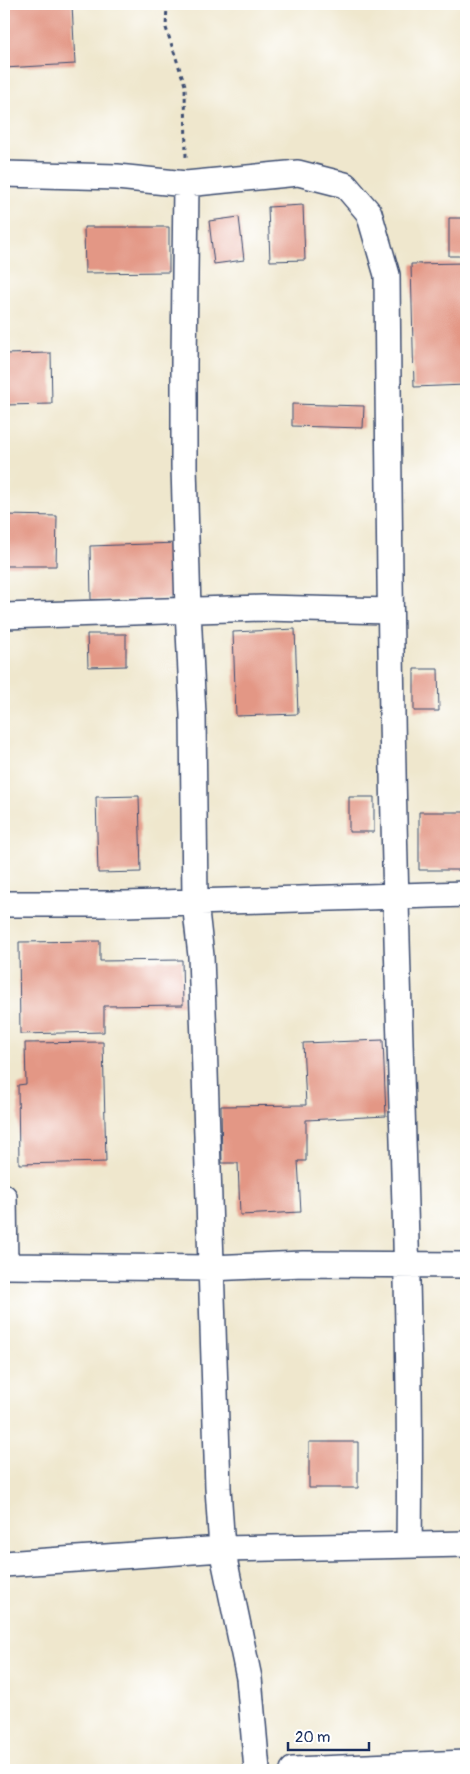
<svg xmlns="http://www.w3.org/2000/svg" width="470" height="1774" viewBox="0 0 470 1774" font-family="Pangolin,sans-serif">
<style>
.building{fill:#e39785}
.lines{fill:none;stroke-linecap:round;stroke-linejoin:round}
.minor-casing{stroke:#3b4b6f;stroke-width:28}
.path{stroke:#3b4b6f;stroke-width:3;stroke-dasharray:4 4;stroke-linecap:butt}
.minor{stroke:#fff;stroke-width:25}
</style>
<rect width="100%" height="100%" fill="#fff"/>
<filter id="ink" filterUnits="userSpaceOnUse"><feTurbulence type="fractalNoise" baseFrequency=".02" numOctaves="2"/><feDisplacementMap in="SourceGraphic" scale="10" xChannelSelector="R" yChannelSelector="G"/><feConvolveMatrix kernelMatrix="1 2 1 2 8 2 1 2 1" color-interpolation-filters="sRGB"/></filter>
<filter id="wash" filterUnits="userSpaceOnUse"><feTurbulence type="fractalNoise" baseFrequency=".0096" numOctaves="4" result="noise"/><feDisplacementMap in="SourceGraphic" scale="20" xChannelSelector="R" yChannelSelector="G"/><feGaussianBlur stdDeviation="1.12" result="paint"/><feColorMatrix in="noise" values="0 0 0 0 0 0 0 0 0 0 0 0 0 0 0 0 0 1.4 0 .05"/><feComposite in="paint" operator="in"/></filter>
<g filter="url(#wash)">
<rect width="100%" height="100%" fill="#efe7cd"/>
<g id="blocks">
<path class="building" d="M4,4H72L75,64L4,68Z
M303,205L305,260L270,261L268,207Z
M239,217L244,260L214,264L209,221Z
M449,218H466V256H449Z
M84,227H169V272L85,273Z
M466,263V385L414,387L411,264Z
M51,353L52,404L4,405V354Z
M292,404L364,406L363,428L292,426Z
M5,515L57,516L56,566H4Z
M177,543L178,598L91,600L90,546Z
M295,629L298,714L236,716L233,632Z
M87,634H126V666L88,667Z
M414,669H438L439,711H414Z
M139,796L141,872L98,873L96,797Z
M349,797H374V832H349Z
M419,812H466V870H419Z
M100,941V961L182,960L183,1005L104,1006V1032L20,1034L19,942Z
M383,1040L386,1116L306,1120V1161H298L301,1212L240,1215L238,1163H222L221,1106L306,1105L303,1043Z
M103,1042L106,1162L19,1164L18,1085L26,1084L25,1043Z
M309,1442H358V1488H309Z"/>
</g>
</g>
<g filter="url(#ink)">
<use href="#blocks" fill-opacity="0" stroke="#3b4b6f" stroke-width="1"/>
<g class="lines">
<defs>
<path id="minor" d="M4,174L117,177L186,184L184,364V466L188,610L193,715L195,902L201,956L204,1040L218,1488L222,1549L249,1678L257,1770
M186,184L298,173L345,185L369,213L387,275C389,483 390,692 396,900C401,1115 412,1330 409,1545
M4,616L264,608L390,611
M4,904H125L466,894
M4,1197L5,1266
M4,1266L210,1268L303,1264L466,1265
M4,1564L222,1549L466,1544
M293,1770L466,1763"/>
</defs>
<use href="#minor" class="minor-casing"/>
<path class="path" d="M167,4L166,28L185,85L186,158"/>
<use href="#minor" class="minor"/>
</g>
</g>
<rect width="470" height="1774" fill="none" stroke="#fff" stroke-width="20"/>
<path d="M288 1742v8h81v-8" fill="none" stroke="#1b2f5e" stroke-width="2.5"/>
<text x="295" y="1742" font-size="15" fill="#1b2f5e" stroke="#ffffff" stroke-width="4" paint-order="stroke">20 m</text>
</svg>
